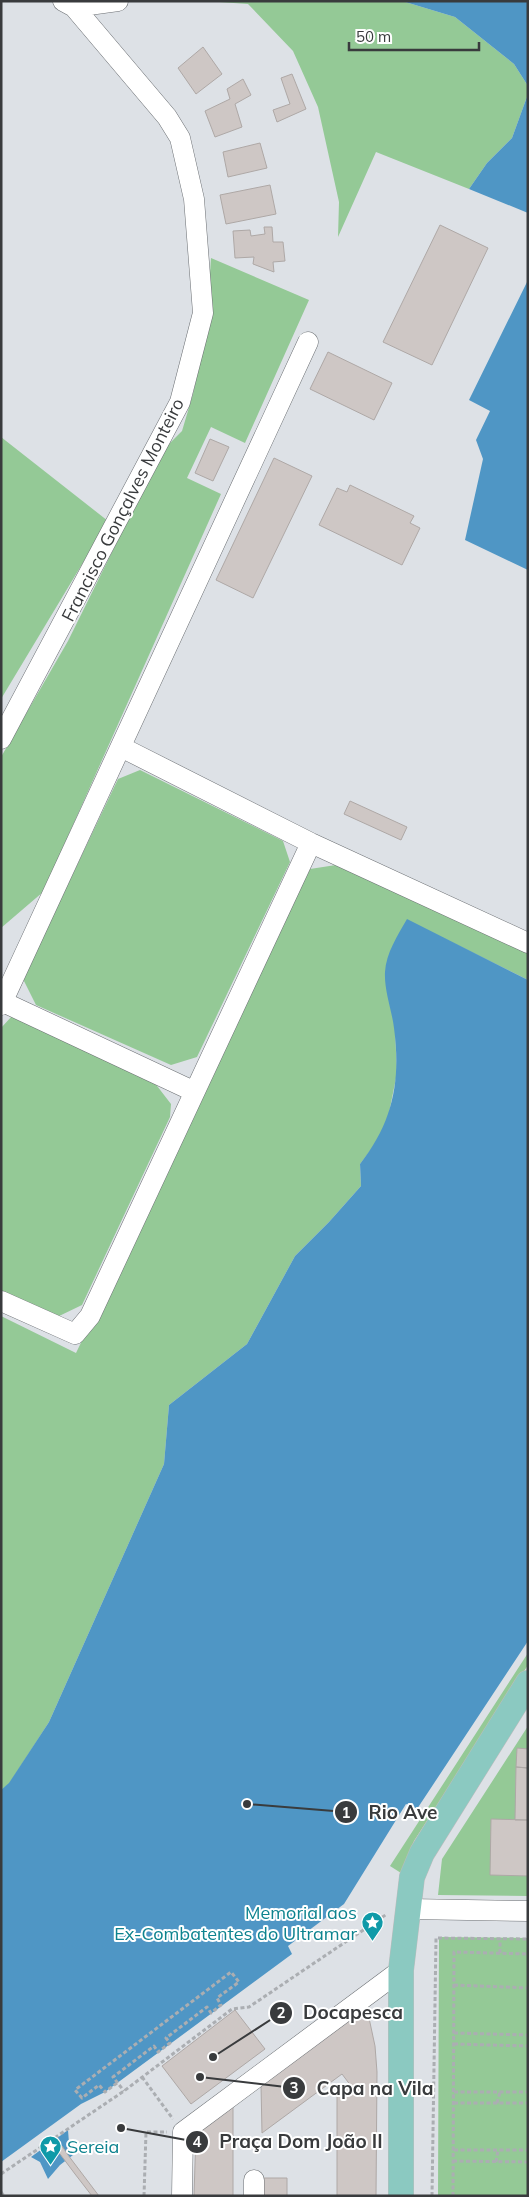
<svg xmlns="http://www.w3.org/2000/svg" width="529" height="2197" viewBox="0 0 529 2197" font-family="Mulish,sans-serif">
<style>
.green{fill:#94c996}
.water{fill:#4f96c5}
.building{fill:#cec7c5;stroke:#aea8a6}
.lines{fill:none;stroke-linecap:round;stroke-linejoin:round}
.minor-casing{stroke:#6b6f73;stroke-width:21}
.major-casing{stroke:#bcbcbd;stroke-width:26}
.path{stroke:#abaeb2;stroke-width:3;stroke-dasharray:4 2.5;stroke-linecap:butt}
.minor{stroke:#fff;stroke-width:20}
.major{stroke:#8bc9c1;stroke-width:25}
.labels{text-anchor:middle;stroke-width:4;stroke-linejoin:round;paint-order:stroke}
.street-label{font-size:18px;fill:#393b3d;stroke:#fff}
.culture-label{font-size:18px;fill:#0d838f;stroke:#fff;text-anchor:end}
.leader{fill:none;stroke:#393b3d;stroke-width:2}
.callout-dot{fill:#393b3d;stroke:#fff;stroke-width:2}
.mark-label{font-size:15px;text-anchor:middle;font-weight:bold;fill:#fff}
.callout-label{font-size:19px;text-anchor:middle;font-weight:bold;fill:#393b3d;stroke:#fff;stroke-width:4;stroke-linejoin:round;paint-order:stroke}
</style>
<rect width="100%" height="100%" fill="#dde1e6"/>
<path class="green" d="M205,1H402L455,17L514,64L528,86V94L512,138L487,163L469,189L376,152L338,237L339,202L318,107L293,51L248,4Z
M211,258L309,300L245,443L211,427L187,478L221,494L43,892L1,928V757L68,641L162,451L182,431L193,394L206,333Z
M1,437L108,521L1,699Z
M140,770L283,841L290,862L197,1057L171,1065L36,1005L23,979L118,779Z
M336,865L528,951V980L407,920L395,1030L397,1073L388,1118L376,1143L360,1164L361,1186L329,1222L295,1256L247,1344L169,1405L164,1464L49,1722L9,1784L1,1790V1316L76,1353L310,869Z
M12,1016L154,1082L171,1104L170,1117L82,1305L55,1318L1,1293V1028Z
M528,1653V1665L414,1841L401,1873L390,1866Z
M528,1726V1896L438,1895L442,1859Z
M439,1937L528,1938V2196H438Z"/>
<path class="water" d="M402,1H528V86L514,64L455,17Z
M528,94V213L469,189L487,163L512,138Z
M528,280V570L465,540L483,459L476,440L490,411L469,400Z
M407,919L528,980V1641L417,1809L406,1804L344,1904L288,1946L292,1954L105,2092L81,2104L1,2162V1790L9,1783L49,1722L164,1464L169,1405L247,1344L295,1256L329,1222L361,1186L360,1164C393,1122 401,1081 394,1028C392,1011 384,990 385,972C386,953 398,935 407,919Z
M68,2130L69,2143L73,2155L60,2165L48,2179L40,2162L31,2157Z"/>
<path class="building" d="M203,47L222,74L196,94L178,68Z
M292,74L306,109L277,122L273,110L290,104L281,78Z
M243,79L251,95L235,104L242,127L215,137L205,111L230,99L227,89Z
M260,143L267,168L228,177L223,152Z
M270,185L276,214L226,224L220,195Z
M440,225L488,248L432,365L383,342Z
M264,227H272L273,242H283L285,261L273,262L274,272L253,264L254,257L235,258L233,231L250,230L251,236L265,234Z
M328,352L392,383L374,420L310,389Z
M210,439L229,447L213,481L195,473Z
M274,458L312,476L253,598L216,580Z
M350,485L414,516L410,523L420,528L402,565L319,525L337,488L347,492Z
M350,801L407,827L401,840L344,814Z
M517,1748L528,1749V1768L516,1767Z
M516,1767L528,1768V1820H515Z
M491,1819L528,1820V1876L490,1875Z
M363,2009L369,2018L375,2046L377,2072L376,2196H337V2096L351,2086L342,2074L262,2133L261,2085Z
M235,2010L265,2049L191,2104L162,2066Z
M233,2103V2196H194L196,2131Z
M62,2146L68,2155L99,2196H92L75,2174L57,2150Z
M262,2178H287V2196H262Z"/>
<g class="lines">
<defs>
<path id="minor" d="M74,7L118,1
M1,739L180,402L203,313L194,199L180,138L167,117L74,7L63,1
M121,747L311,843L528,943
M1,1001L193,1091
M1,1005L308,342
M1,1301L75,1334L90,1316L311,843
M409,1909L528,1911
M182,2196L183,2132L401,1970
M254,2196V2180"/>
<path id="major" d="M401,2196V1970L412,1877L422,1853L528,1683"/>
</defs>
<use href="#minor" class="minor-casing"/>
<use href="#major" class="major-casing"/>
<path class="path" d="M500,1953V1938
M454,1985L528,1988
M454,2033L528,2035
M454,2044L528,2046
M142,2077L173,2119
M117,2083L105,2092L99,2085L82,2098L75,2090L231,1972L239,1982L217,1998L221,2005L211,2013L207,2007L166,2038L170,2043L158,2052L154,2046L113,2077L124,2091
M454,2092H528
M454,2103H528
M497,2103L500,2092
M454,2150H528
M453,2161L528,2162
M496,2162L498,2150
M1,2174L124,2091L232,2009L249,2007L387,1914
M1,2192L4,2196
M144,2196L146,2132H167
M432,2196L436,1938L528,1939
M453,2196L454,1952L528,1954"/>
<use href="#minor" class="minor"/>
<use href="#major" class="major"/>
</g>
<defs>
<symbol id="sight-pin" viewBox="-11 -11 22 30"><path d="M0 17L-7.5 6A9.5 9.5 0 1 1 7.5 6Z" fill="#0f9aa8" stroke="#fff"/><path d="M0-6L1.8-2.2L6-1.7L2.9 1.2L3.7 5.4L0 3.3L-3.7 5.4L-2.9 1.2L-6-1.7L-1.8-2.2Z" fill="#fff"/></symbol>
</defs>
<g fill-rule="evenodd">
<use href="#sight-pin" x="360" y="1910" width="25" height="34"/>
<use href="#sight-pin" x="38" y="2134" width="25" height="34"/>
</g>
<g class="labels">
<g class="street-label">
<text transform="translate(123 510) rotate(-63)" y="6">Francisco Gonçalves Monteiro</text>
</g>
<g class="culture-label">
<text x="357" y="1919">Memorial aos<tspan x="357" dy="21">Ex-Combatentes do Ultramar</tspan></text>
<text x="67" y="2153" text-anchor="start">Sereia</text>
</g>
</g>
<path class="leader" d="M247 1804L346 1812M213 2057L281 2013M200 2077L294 2088M121 2128L197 2142"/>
<g class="callout-dot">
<circle cx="247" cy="1804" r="5"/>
<circle cx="213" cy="2057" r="5"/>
<circle cx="200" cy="2077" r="5"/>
<circle cx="121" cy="2128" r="5"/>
<circle cx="346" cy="1812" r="12"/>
<circle cx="281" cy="2013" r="12"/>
<circle cx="294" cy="2088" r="12"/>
<circle cx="197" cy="2142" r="12"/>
</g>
<g class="mark-label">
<text x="346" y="1818">1</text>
<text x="281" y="2018">2</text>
<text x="294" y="2093">3</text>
<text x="197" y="2147">4</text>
</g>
<g class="callout-label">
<text x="403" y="1819">Rio Ave</text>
<text x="353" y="2019">Docapesca</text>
<text x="375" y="2095">Capa na Vila</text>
<text x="301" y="2148">Praça Dom João II</text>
</g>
<rect width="529" height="2197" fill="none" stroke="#393b3d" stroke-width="5"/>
<path d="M349 42v8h130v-8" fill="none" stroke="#393b3d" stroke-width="2.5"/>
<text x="356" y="42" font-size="15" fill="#393b3d" stroke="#ffffff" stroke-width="4" paint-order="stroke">50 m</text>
</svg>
